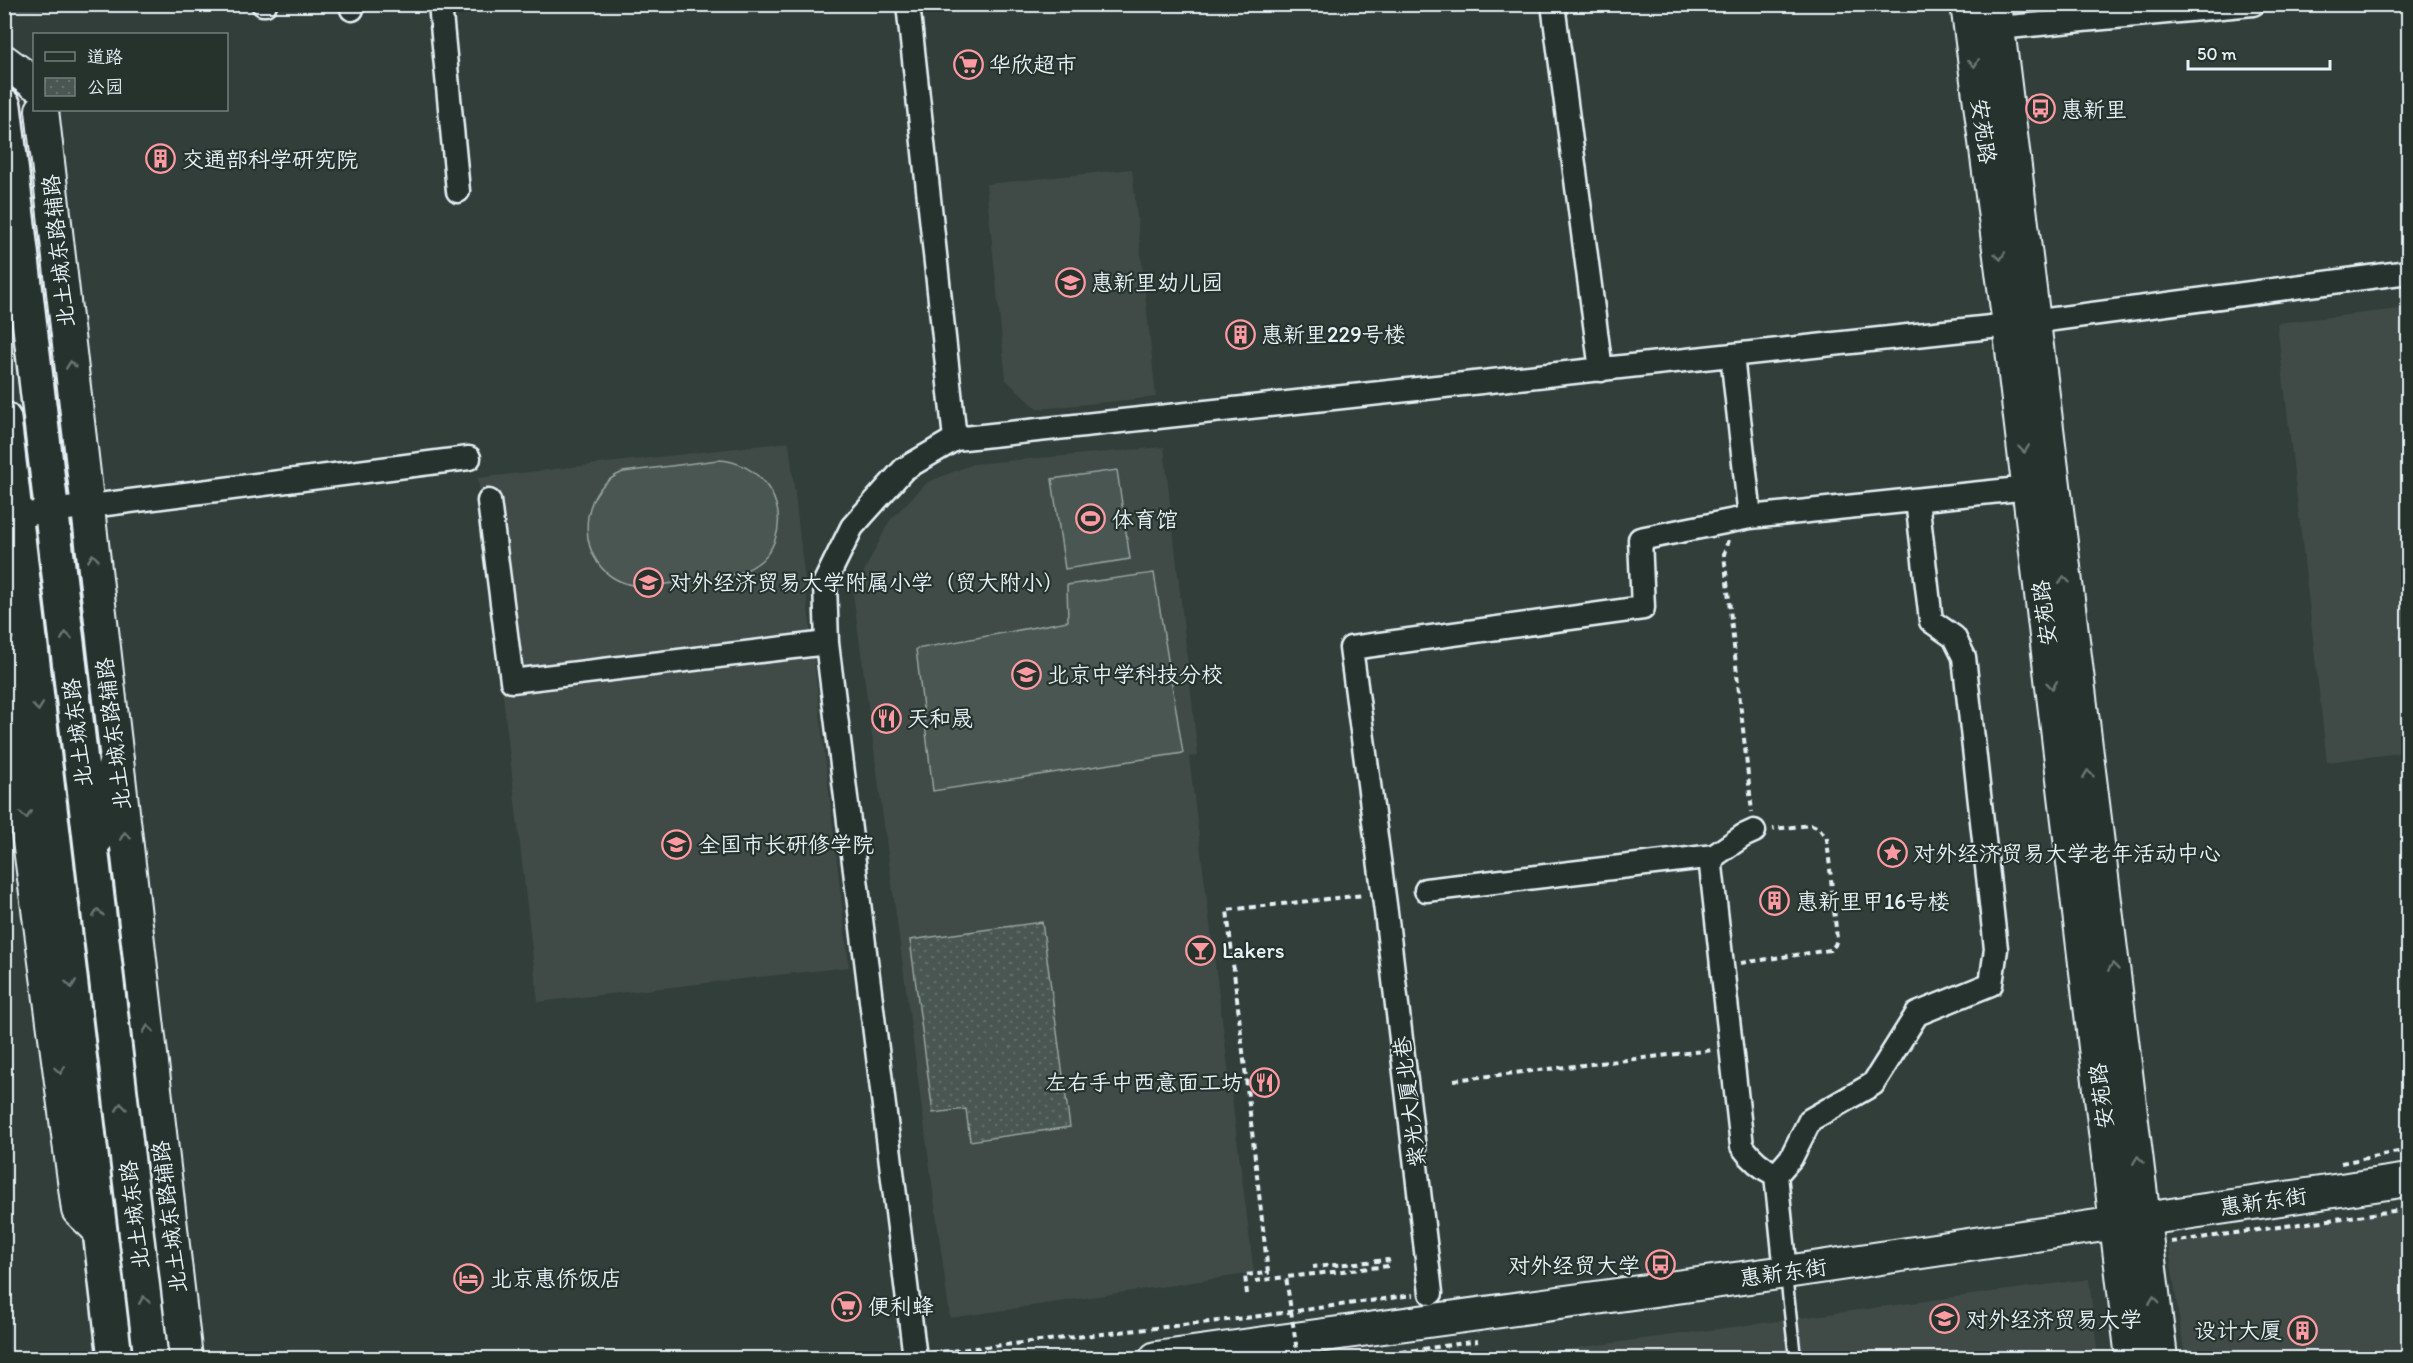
<svg xmlns="http://www.w3.org/2000/svg" width="2413" height="1363" viewBox="0 0 2413 1363" font-family="Itim,'LXGW WenKai TC',sans-serif">
<style>
.built{fill:#3f4b46}
.grass{fill:#495651;stroke:#98a4a4;stroke-width:1.5}
.park{fill:url(#park-dots);stroke:#98a4a4;stroke-width:1.5}
.lines{fill:none;stroke-linecap:round;stroke-linejoin:round}
.lane-casing{stroke:#e8f1f8;stroke-width:15}
.street-casing{stroke:#e8f1f8;stroke-width:27}
.secondary-casing{stroke:#e8f1f8;stroke-width:36}
.primary-casing{stroke:#e8f1f8;stroke-width:38}
.path{stroke:#e8f1f8;stroke-width:4;stroke-dasharray:6 4.5;stroke-linecap:butt}
.lane{stroke:#26332d;stroke-width:10}
.street{stroke:#26332d;stroke-width:22}
.secondary{stroke:#26332d;stroke-width:32}
.primary{stroke:#26332d;stroke-width:33}
.path-bridge{stroke:#e8f1f8;stroke-width:4;stroke-dasharray:6 4.5;stroke-linecap:butt}
.oneway{stroke:#6a7674}
.labels{text-anchor:middle;stroke-width:4.5;stroke-linejoin:round;paint-order:stroke}
.poi-label{font-size:22px;fill:#e8f1f8;stroke:#26332d;text-anchor:start}
.street-label{font-size:22px;fill:#e8f1f8;stroke:#26332d}
</style>
<defs>
<pattern id="park-dots" width="8" height="8" patternUnits="userSpaceOnUse" patternTransform="scale(1.5)"><rect width="8" height="8" fill="#495651"/><path d="M2 2h.1M6 6h.1" fill="none" stroke="#636f6b" stroke-width="1.8" stroke-linecap="round"/></pattern>
</defs>
<rect width="100%" height="100%" fill="#323e39"/>
<filter id="ink" filterUnits="userSpaceOnUse"><feTurbulence type="fractalNoise" baseFrequency=".0167" numOctaves="2"/><feDisplacementMap in="SourceGraphic" scale="12" xChannelSelector="R" yChannelSelector="G"/><feConvolveMatrix kernelMatrix="1 2 1 2 8 2 1 2 1" color-interpolation-filters="sRGB"/></filter>
<g filter="url(#ink)">
<path class="built" d="M5,4L61,5L62,9L5,14Z
M1132,169L1156,397L1038,409L1006,380L986,184Z
M2408,308V752L2327,762L2277,323Z
M789,442L849,967L538,1002L478,478Z
M1164,447L1198,756L1189,757L1254,1273L950,1318L853,593L890,520L928,482L973,464Z
M2408,1209V1358H2185L2168,1243Z
M2089,1279L2098,1358H1503Z"/>
<path class="grass" d="M718,460C758,461 789,501 775,540C761,579 715,578 681,582C668,584 654,587 640,586C602,583 583,551 588,516C592,494 604,480 623,472Z
M1117,470L1130,559L1065,569L1052,479Z
M1154,573L1183,753L933,791L916,649L1068,621L1067,585Z"/>
<path class="park" d="M1042,922L1070,1127L970,1141L966,1109L933,1113L910,940Z"/>
<g class="lines">
<defs>
<path id="lane" d="M1786,1275L1795,1358"/>
<path id="street" d="M263,4H265
M351,4L352,9
M440,4L458,191
M908,4L955,439
M1553,4L1601,370
M1998,28L2253,4
M1732,355L1750,517L2029,488
M489,501L512,681L827,643
M4,517L469,458
M1754,831L1743,836L1714,856L1711,866L1742,1146C1751,1159 1762,1168 1776,1175L1786,1272
M1426,890L1714,856
M1776,1175L1791,1158L1810,1120L1873,1084L1917,1014L1991,984L1996,949L1964,657L1954,637L1931,621L1917,500
M1431,1293L1386,912L1351,648L1643,608L1640,539L1750,517
M915,1358L827,643L825,582L852,527L904,469L955,439L2009,325L2408,272"/>
<path id="secondary" d="M1967,4L2009,325L2132,1358
M1995,4L2161,1358
M4,61L34,83
M42,110L186,1358
M4,652L78,1210L100,1231
M1156,1358L1786,1272L2408,1180"/>
<path id="primary" d="M4,106L151,1358
M4,419L115,1358
M97,838L116,761"/>
</defs>
<use href="#lane" class="lane-casing"/>
<use href="#street" class="street-casing"/>
<use href="#secondary" class="secondary-casing"/>
<use href="#primary" class="primary-casing"/>
<path class="path" d="M1728,540L1724,554L1752,812
M1741,963L1830,950L1835,945L1837,939L1827,839L1819,828L1812,825L1773,829
M1454,1080L1712,1050
M2341,1163L2408,1150
M2171,1242L2408,1209
M1255,1281L1286,1277
M1247,1294L1245,1275L1268,1273L1227,910L1364,895
M932,1353L1245,1318L1413,1295
M1360,1358L1478,1341"/>
<use href="#lane" class="lane"/>
<use href="#street" class="street"/>
<use href="#secondary" class="secondary"/>
<use href="#primary" class="primary"/>
<path class="path-bridge" d="M1298,1358L1286,1277L1389,1266L1388,1260L1313,1267"/>
</g>
<defs><path id="oneway-chevron" d="M-2-3.5L2.5 0L-2 3.5" fill="none" stroke-width="1.6" stroke-linecap="round" stroke-linejoin="round" transform="scale(1.5)"/></defs>
<g class="oneway">
<use href="#oneway-chevron" transform="translate(1974 63) rotate(83)"/>
<use href="#oneway-chevron" transform="translate(2000 256) rotate(82)"/>
<use href="#oneway-chevron" transform="translate(71 365) rotate(-96)"/>
<use href="#oneway-chevron" transform="translate(2024 449) rotate(83)"/>
<use href="#oneway-chevron" transform="translate(93 558) rotate(-97)"/>
<use href="#oneway-chevron" transform="translate(2064 580) rotate(-97)"/>
<use href="#oneway-chevron" transform="translate(66 636) rotate(-97)"/>
<use href="#oneway-chevron" transform="translate(2052 685) rotate(83)"/>
<use href="#oneway-chevron" transform="translate(38 707) rotate(83)"/>
<use href="#oneway-chevron" transform="translate(2088 774) rotate(-97)"/>
<use href="#oneway-chevron" transform="translate(26 815) rotate(82)"/>
<use href="#oneway-chevron" transform="translate(125 836) rotate(-97)"/>
<use href="#oneway-chevron" transform="translate(98 913) rotate(-97)"/>
<use href="#oneway-chevron" transform="translate(2113 967) rotate(-97)"/>
<use href="#oneway-chevron" transform="translate(71 984) rotate(83)"/>
<use href="#oneway-chevron" transform="translate(148 1029) rotate(-97)"/>
<use href="#oneway-chevron" transform="translate(60 1070) rotate(82)"/>
<use href="#oneway-chevron" transform="translate(121 1107) rotate(-97)"/>
<use href="#oneway-chevron" transform="translate(2138 1160) rotate(-97)"/>
<use href="#oneway-chevron" transform="translate(144 1300) rotate(-97)"/>
<use href="#oneway-chevron" transform="translate(2154 1300) rotate(-97)"/>
</g>
</g>
<defs>
<symbol id="supermarket-ring" viewBox="-11 -11 22 22"><circle r="9.5" fill="#26332d" stroke="#ff9aa2" stroke-width="1.5"/><path d="M-6-5.5h2.5l.6 2H6L4.5 2H-2.5L-4.4-4H-6ZM-1.5 3.2a1.3 1.3 0 1 0 .1 0ZM3 3.2a1.3 1.3 0 1 0 .1 0Z" fill="#ff9aa2"/></symbol>
<symbol id="bus-ring" viewBox="-11 -11 22 22"><circle r="9.5" fill="#26332d" stroke="#ff9aa2" stroke-width="1.5"/><path d="M-5-6H5V4H4V6H2V4H-2V6H-4V4H-5ZM-3.5-4V0h7V-4ZM-3.5 1.2v1.5H-2V1.2ZM2 1.2v1.5H3.5V1.2Z" fill="#ff9aa2"/></symbol>
<symbol id="building-ring" viewBox="-11 -11 22 22"><circle r="9.5" fill="#26332d" stroke="#ff9aa2" stroke-width="1.5"/><path d="M-4-6H4V6H1V3H-1V6H-4ZM-2.5-4.3h1.7v1.8h-1.7ZM.8-4.3h1.7v1.8H.8ZM-2.5-1h1.7V.8h-1.7ZM.8-1h1.7V.8H.8Z" fill="#ff9aa2"/></symbol>
<symbol id="school-ring" viewBox="-11 -11 22 22"><circle r="9.5" fill="#26332d" stroke="#ff9aa2" stroke-width="1.5"/><path d="M0-5L7-2L0 1L-7-2ZM-4 1L0 2.5L4 1V4Q0 6-4 4Z" fill="#ff9aa2"/></symbol>
<symbol id="stadium-ring" viewBox="-11 -11 22 22"><circle r="9.5" fill="#26332d" stroke="#ff9aa2" stroke-width="1.5"/><path d="M0-5a6.5 5 0 1 0 0 10a6.5 5 0 1 0 0-10ZM-3.5-1.8h7v3.6h-7Z" fill="#ff9aa2"/></symbol>
<symbol id="restaurant-ring" viewBox="-11 -11 22 22"><circle r="9.5" fill="#26332d" stroke="#ff9aa2" stroke-width="1.5"/><path d="M-5-6h1v4h1v-4h1v4h1v-4h1v5L-1.5 .5V6h-2V.5L-5-1ZM5-6V6H3V1.5H1.5Q1.5-4 5-6Z" fill="#ff9aa2"/></symbol>
<symbol id="university-ring" viewBox="-11 -11 22 22"><circle r="9.5" fill="#26332d" stroke="#ff9aa2" stroke-width="1.5"/><path d="M0-5L7-2L0 1L-7-2ZM-4 1L0 2.5L4 1V4Q0 6-4 4Z" fill="#ff9aa2"/></symbol>
<symbol id="sight-ring" viewBox="-11 -11 22 22"><circle r="9.5" fill="#26332d" stroke="#ff9aa2" stroke-width="1.5"/><path d="M0-6L1.8-2.2L6-1.7L2.9 1.2L3.7 5.4L0 3.3L-3.7 5.4L-2.9 1.2L-6-1.7L-1.8-2.2Z" fill="#ff9aa2"/></symbol>
<symbol id="bar-ring" viewBox="-11 -11 22 22"><circle r="9.5" fill="#26332d" stroke="#ff9aa2" stroke-width="1.5"/><path d="M-6-5H6L.8 .8V4.5H3.5V6h-7V4.5H-.8V.8Z" fill="#ff9aa2"/></symbol>
<symbol id="hotel-ring" viewBox="-11 -11 22 22"><circle r="9.5" fill="#26332d" stroke="#ff9aa2" stroke-width="1.5"/><path d="M-6-4.5h1.5V1H6V5H4.5V3h-9V5H-6ZM-4 0a1.8 1.8 0 1 1 3.6 0ZM.5 0V-2.5h3Q6-2.5 6 0Z" fill="#ff9aa2"/></symbol>
</defs>
<g fill-rule="evenodd">
<use href="#supermarket-ring" x="952" y="48" width="33" height="33"/>
<use href="#bus-ring" x="2024" y="92" width="33" height="33"/>
<use href="#building-ring" x="144" y="142" width="33" height="33"/>
<use href="#school-ring" x="1054" y="266" width="33" height="33"/>
<use href="#building-ring" x="1224" y="318" width="33" height="33"/>
<use href="#stadium-ring" x="1074" y="502" width="33" height="33"/>
<use href="#school-ring" x="632" y="566" width="33" height="33"/>
<use href="#school-ring" x="1010" y="658" width="33" height="33"/>
<use href="#restaurant-ring" x="870" y="702" width="33" height="33"/>
<use href="#university-ring" x="660" y="828" width="33" height="33"/>
<use href="#sight-ring" x="1876" y="836" width="33" height="33"/>
<use href="#building-ring" x="1758" y="884" width="33" height="33"/>
<use href="#bar-ring" x="1184" y="934" width="33" height="33"/>
<use href="#restaurant-ring" x="1248" y="1066" width="33" height="33"/>
<use href="#bus-ring" x="1644" y="1248" width="33" height="33"/>
<use href="#hotel-ring" x="452" y="1262" width="33" height="33"/>
<use href="#supermarket-ring" x="830" y="1290" width="33" height="33"/>
<use href="#university-ring" x="1928" y="1302" width="33" height="33"/>
<use href="#building-ring" x="2286" y="1314" width="33" height="33"/>
</g>
<g class="labels">
<g class="poi-label">
<text x="989" y="72">华欣超市</text>
<text x="2061" y="117">惠新里</text>
<text x="182" y="167">交通部科学研究院</text>
<text x="1091" y="290">惠新里幼儿园</text>
<text x="1261" y="342">惠新里229号楼</text>
<text x="1112" y="527">体育馆</text>
<text x="669" y="590">对外经济贸易大学附属小学（贸大附小）</text>
<text x="1047" y="682">北京中学科技分校</text>
<text x="907" y="726">天和晟</text>
<text x="698" y="852">全国市长研修学院</text>
<text x="1913" y="861">对外经济贸易大学老年活动中心</text>
<text x="1796" y="909">惠新里甲16号楼</text>
<text x="1222" y="958">Lakers</text>
<text x="1243" y="1090" text-anchor="end">左右手中西意面工坊</text>
<text x="1640" y="1273" text-anchor="end">对外经贸大学</text>
<text x="490" y="1286">北京惠侨饭店</text>
<text x="868" y="1314">便利蜂</text>
<text x="1966" y="1327">对外经济贸易大学</text>
<text x="2282" y="1338" text-anchor="end">设计大厦</text>
</g>
<g class="street-label">
<text transform="translate(1984 131) rotate(82)" y="8">安苑路</text>
<text transform="translate(58 251) rotate(-96)" y="8">北土城东路辅路</text>
<text transform="translate(2044 613) rotate(-97)" y="8">安苑路</text>
<text transform="translate(77 733) rotate(-97)" y="8">北土城东路</text>
<text transform="translate(113 734) rotate(-97)" y="8">北土城东路辅路</text>
<text transform="translate(2101 1096) rotate(-97)" y="8">安苑路</text>
<text transform="translate(1409 1102) rotate(-97)" y="8">紫光大厦北巷</text>
<text transform="translate(2263 1201) rotate(-8)" y="8">惠新东街</text>
<text transform="translate(134 1215) rotate(-97)" y="8">北土城东路</text>
<text transform="translate(169 1217) rotate(-97)" y="8">北土城东路辅路</text>
<text transform="translate(1783 1272) rotate(-8)" y="8">惠新东街</text>
</g>
</g>
<rect width="2413" height="1363" fill="none" stroke="#26332d" stroke-width="24"/>
<rect x="12" y="12" width="2389" height="1339" fill="none" stroke="#e8f1f8" stroke-width="2" filter="url(#ink)"/>
<rect x="33" y="33" width="195" height="78" fill="#26332d" stroke="#747f7e" stroke-width="1.5"/>
<rect x="45" y="52" width="30" height="9" fill="#26332d" stroke="#747f7e" stroke-width="1.5"/>
<text x="87" y="63" font-size="18" fill="#e8f1f8">道路</text>
<rect x="45" y="78" width="30" height="18" fill="url(#park-dots)" stroke="#747f7e" stroke-width="1.5"/>
<text x="87" y="93" font-size="18" fill="#e8f1f8">公园</text>
<path d="M2188 60v9h142v-9" fill="none" stroke="#e8f1f8" stroke-width="3"/>
<text x="2197" y="60" font-size="18" fill="#e8f1f8" stroke="#26332d" stroke-width="4.5" paint-order="stroke">50 m</text>
</svg>
